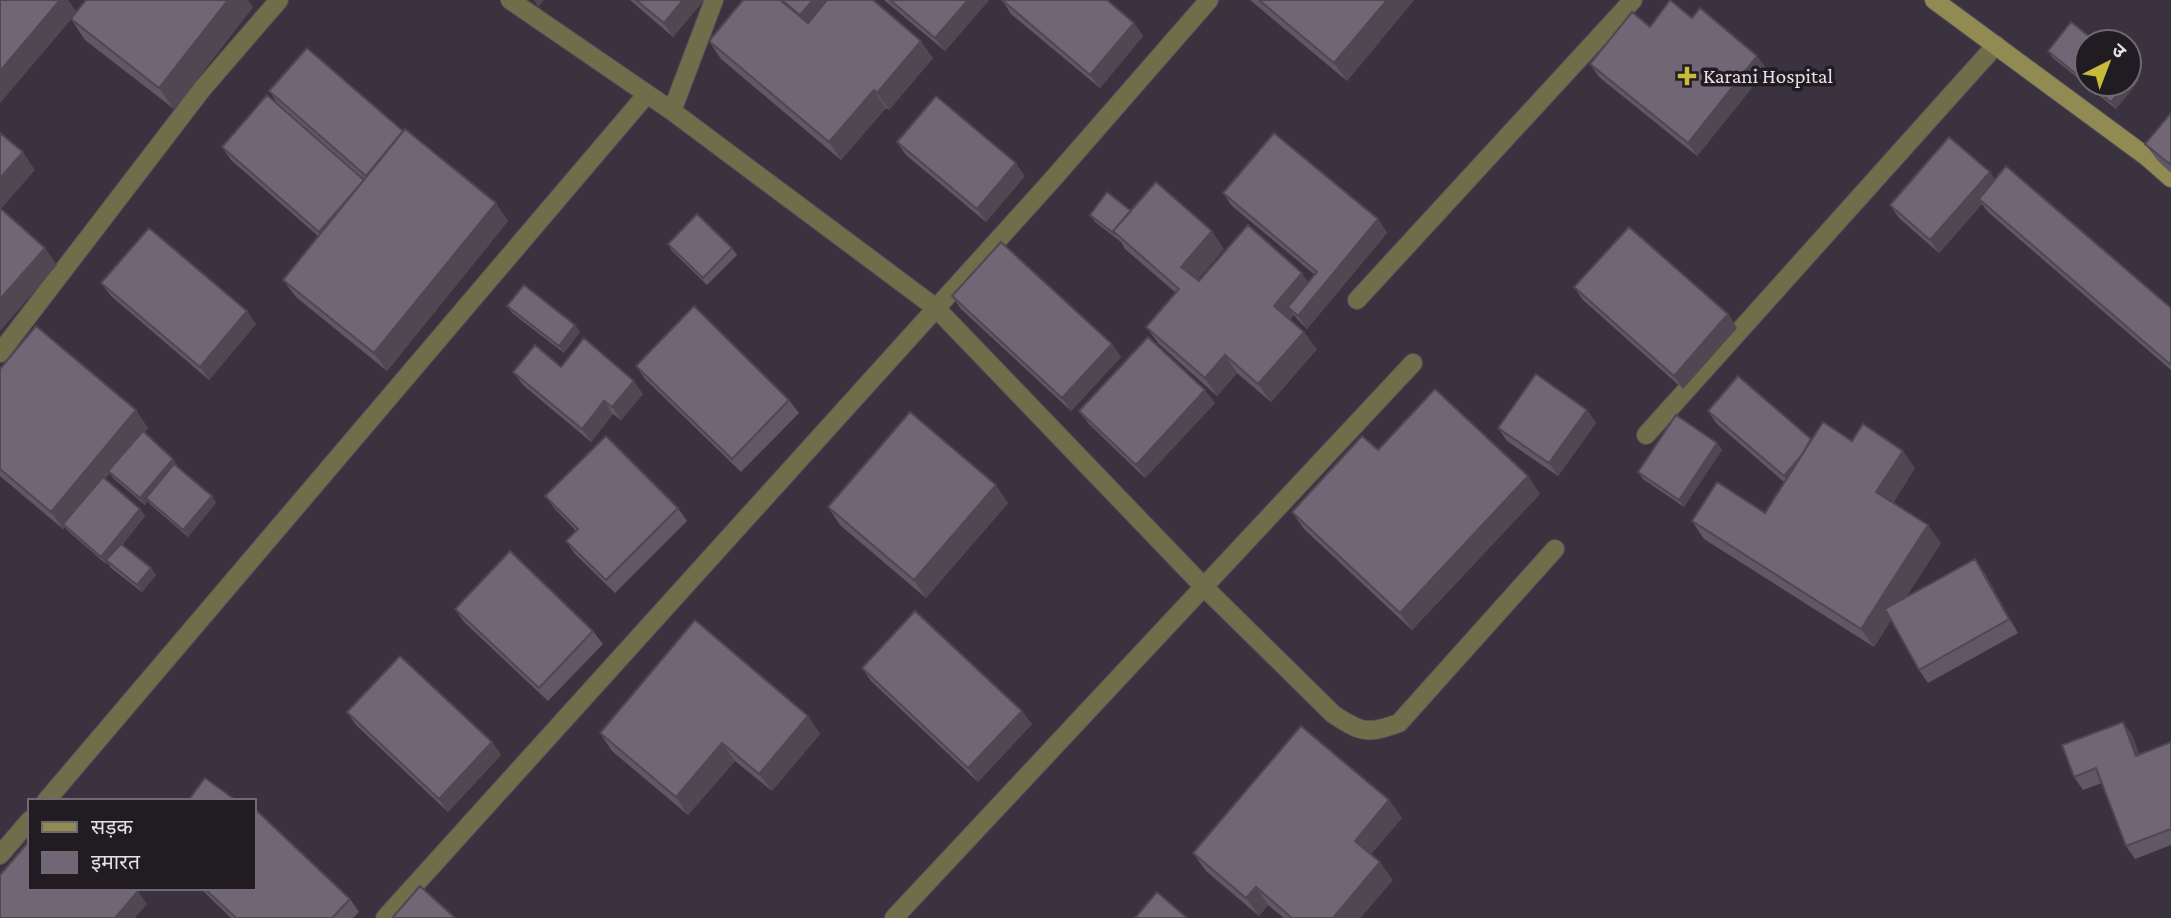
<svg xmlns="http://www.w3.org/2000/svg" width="2171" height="918" viewBox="0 0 2171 918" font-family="'Crimson Pro','Noto Sans Devanagari',serif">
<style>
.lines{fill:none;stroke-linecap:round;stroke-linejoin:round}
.street-casing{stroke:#564e5a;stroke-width:20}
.secondary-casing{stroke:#564e5a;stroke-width:20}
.street{stroke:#706d4a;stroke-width:18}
.secondary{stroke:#918b53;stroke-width:18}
.wall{fill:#615865}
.shaded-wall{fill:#4f4752}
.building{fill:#716675;stroke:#4f4752;stroke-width:2}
.poi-dot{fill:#c8bb3b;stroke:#201c21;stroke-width:2.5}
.labels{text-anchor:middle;stroke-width:7;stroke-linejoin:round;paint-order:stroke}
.poi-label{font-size:21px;fill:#e5dfe8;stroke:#201c21;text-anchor:start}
</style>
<rect width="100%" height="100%" fill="#3b323f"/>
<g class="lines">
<defs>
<path id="street" d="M510,0L672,111
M714,0L672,111L936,308L1204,587L1333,714C1360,732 1367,735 1399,723L1555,549
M1357,300L1633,0
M0,353L203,88L279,0
M1646,435L1996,45
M46,801L647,94
M0,855L30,820
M385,918L1052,180L1209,0
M894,918L1413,363"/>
<path id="secondary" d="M1934,0L2147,157L2171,178"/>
</defs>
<use href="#street" class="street-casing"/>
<use href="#secondary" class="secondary-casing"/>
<use href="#street" class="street"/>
<use href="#secondary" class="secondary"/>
</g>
<path class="wall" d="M0,0H68L76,12L253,7L174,109L85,40L71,19L0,103Z
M630,0H704L673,37Z
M743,0H873L933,58L889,110L886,108L841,160L721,59L709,41Z
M884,0H989L945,51Z
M1002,0L1134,23L1143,36L1100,88L1011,14Z
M1250,0H1414L1347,81Z
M1692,18L1767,69L1697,156L1599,77L1590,64L1650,27Z
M2087,42V84H2129L2139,80L2116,109L2053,58L2048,51Z
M269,91L508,221L387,371L296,297L283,280L318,236L231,160L222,147L364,180L278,104Z
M2171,113V173L2158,161L2145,144Z
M897,142L1025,176L986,222L906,155Z
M1990,172L1995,180L2171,308V370L1988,212L1982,204L1939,253L1899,218L1890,205Z
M1223,193L1378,219L1387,233L1307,329L1298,320L1294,315L1290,319L1317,349L1271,402L1237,373L1217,396L1159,344L1146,327L1176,293L1125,249L1121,242L1095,222L1090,215L1131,211L1224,249L1197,280L1199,281L1309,282L1315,275L1232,206Z
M668,244L732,248L737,255L707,285L672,251Z
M101,283L256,324L209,380L111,296Z
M1574,287L1728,314L1737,328L1683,389L1583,300Z
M952,296L1112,344L1121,357L1071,411L961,309Z
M507,306L575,325L580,332L564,353L512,313Z
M636,366L789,400L799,413L741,472L645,379Z
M561,367L643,394L621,420L613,414L591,442L523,385L513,372Z
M0,369L148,428L144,433L178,466L177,467L212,496L216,503L188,537L151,505L148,501L145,505L113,478L110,473L105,479L140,509L145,516L122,545L156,575L142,592L111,568L107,562L106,564L68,531L65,527L63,529L0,476Z
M1215,403L1145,478L1089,424L1079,411Z
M1587,410L1596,423L1558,476L1507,441L1498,428Z
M1708,411L1811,439L1852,441L1915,468L1893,503L1941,543L1906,597L1984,572L2018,633L1928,683L1919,670L1891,620L1874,647L1704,539L1692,521L1765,513L1784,482L1717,424Z
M1717,443L1722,450L1684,507L1643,479L1638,472Z
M1378,450L1540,494L1412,630L1304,529L1292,512Z
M545,496L678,508L687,521L615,593L575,554L566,541L576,531L555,509Z
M1008,503L926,598L840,525L828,507Z
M455,609L593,631L603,644L548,701L464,622Z
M862,668L1032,724L978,782L871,681Z
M347,712L492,742L501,755L448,812L356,725Z
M808,716L820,734L772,791L735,761L688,815L612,751L600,733Z
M2123,722L2132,735L2139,754L2171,742V845L2135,859L2126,846L2102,783L2083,790L2074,777Z
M1389,800L1402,818L1371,854L1393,880L1360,918H1284L1268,905L1259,916L1206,871L1193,853Z
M200,888H254L350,899L359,912L353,918H231Z"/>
<path class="shaded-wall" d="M60,0H68L77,12L0,103V71Z
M228,0H248L253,7L174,109L159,88Z
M534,0H544L538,7Z
M683,0H704L673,37L664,23Z
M813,0H833L809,28L800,15Z
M968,0H989L945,51L935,38Z
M1387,0H1414L1347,81L1334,63Z
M1134,23L1143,36L1100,88L1090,75Z
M921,41L933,58L889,110L877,93Z
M1757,56L1767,69L1697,156L1688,143Z
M2134,73L2139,80L2116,109L2111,102L2126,84H2129V80Z
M874,90L886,108L841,160L829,142Z
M23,152L35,170L0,210V178Z
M1016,163L1025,176L986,222L977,209Z
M1990,172L1999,185L1979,199L1982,204L1939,253L1930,240Z
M364,180L328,245L319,232Z
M496,203L508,221L387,371L374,353Z
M1378,219L1387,233L1307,329L1298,316Z
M1212,231L1224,249L1194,284L1181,267Z
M45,248L57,265L0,331V299Z
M1302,273L1315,291L1288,307L1294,315L1287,323L1274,306Z
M247,311L256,324L209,380L200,367Z
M1728,314L1737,328L1683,389L1674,376Z
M575,325L580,332L564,353L559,346Z
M1304,332L1317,349L1271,402L1258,384Z
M1112,344L1121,357L1071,411L1062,398Z
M1225,355L1237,373L1217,396L1205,378Z
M634,381L643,394L621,420L612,407Z
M1205,390L1215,403L1145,478L1136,465Z
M604,401L613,414L591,442L582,429Z
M136,410L148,428L111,473L108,471L110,473L66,526L63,524L65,527L63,529L51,512Z
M1587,410L1596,423L1558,476L1549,463Z
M1813,441L1793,489L1784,476Z
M1717,443L1722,450L1684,507L1679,500Z
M1903,451L1915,468L1888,510L1876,492Z
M173,459L178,466L148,500L146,498L148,501L145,505L140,498Z
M1528,476L1540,494L1412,630L1400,613Z
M996,485L1008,503L926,598L914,580Z
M212,496L216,503L188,537L183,530Z
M140,509L145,516L106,564L101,557Z
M1928,525L1941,543L1874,647L1861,629Z
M1975,559L1984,572L2018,633L2009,619Z
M151,568L156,575L142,592L137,585Z
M1022,711L1032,724L978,782L968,768Z
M808,716L820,734L772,791L759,774Z
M2123,722L2132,735L2145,769L2136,756Z
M492,742L501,755L448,812L439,799Z
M722,743L735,761L688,815L676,797Z
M1389,800L1402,818L1367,858L1355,841Z
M1380,862L1393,880L1360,918H1333Z
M1256,887L1268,905L1259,916L1246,898Z
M138,891L147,904L135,918H115Z"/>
<path class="building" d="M0,0H60L0,71Z
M86,0H228L159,88L71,19Z
M636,0H683L664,23Z
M743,0H780L808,23L827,0H873L921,41L877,93L874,90L829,142L709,41Z
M782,0H813L800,15Z
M890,0H968L935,38Z
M1002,0H1107L1134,23L1090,75Z
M1259,0H1387L1334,63Z
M1670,0L1692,18L1700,8L1757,56L1688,143L1590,64L1632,12L1650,27Z
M2071,22L2096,42H2087V83L2048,51Z
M307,48L403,131L366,176L269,91Z
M2129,69L2134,73L2129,80Z
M2089,84H2126L2111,102Z
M267,95L364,180L319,232L222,147Z
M936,96L1016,163L977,209L897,142Z
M2171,113V165L2145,144Z
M405,129L496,203L374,353L283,280Z
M0,133L23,152L0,178Z
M1274,133L1378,219L1298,316L1288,307L1317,272L1223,193Z
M1949,137L1990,172L1930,240L1890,205Z
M2006,166L2171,308V365L1979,199Z
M1156,182L1212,231L1181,267L1199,281L1248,225L1302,273L1274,306L1304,332L1258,384L1225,355L1205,378L1146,327L1179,289L1113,231Z
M1107,192L1131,211L1113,231L1116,235L1090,215Z
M0,208L45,248L0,299Z
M697,214L732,248L703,278L668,244Z
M1629,227L1728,314L1674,376L1574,287Z
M149,228L247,311L200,367L101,283Z
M1001,242L1112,344L1062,398L952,296Z
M524,285L575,325L559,346L507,306Z
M694,306L789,400L732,459L636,366Z
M36,326L136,410L51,512L0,469V369Z
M1148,337L1205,390L1136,465L1079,411Z
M584,338L634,381L612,407L604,401L582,429L513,372L535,345L561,367Z
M1536,374L1587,410L1549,463L1498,428Z
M1738,376L1811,439L1801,456L1784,476L1708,411Z
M1435,389L1528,476L1400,613L1292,512L1362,436L1378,450Z
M910,412L996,485L914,580L828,507Z
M1676,415L1717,443L1679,500L1638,472Z
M1823,422L1852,441L1863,424L1903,451L1876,492L1928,525L1861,629L1692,521L1717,482L1765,513Z
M143,431L173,459L140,498L108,471Z
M606,436L678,508L606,580L566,541L578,529L545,496Z
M174,464L212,496L183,530L146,498Z
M103,477L140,509L101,557L63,524Z
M121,544L151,568L137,585L106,560Z
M510,551L593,631L539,688L455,609Z
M1975,559L2009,619L1919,670L1885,609Z
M915,611L1022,711L968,768L862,668Z
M695,620L808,716L759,774L722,743L676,797L600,733Z
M400,656L492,742L439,799L347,712Z
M2123,722L2136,756L2171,742V829L2126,846L2096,768L2074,777L2062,745Z
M1301,726L1389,800L1355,841L1380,862L1333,918H1292L1256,887L1246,898L1193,853Z
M205,778L234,799L233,801H188Z
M254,808L350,899L332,918H236L204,888H254Z
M30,840V888H135L138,891L115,918H0V875Z
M420,886L455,918H394L393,917Z
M1157,892L1187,918H1135Z"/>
<path class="poi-dot" d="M1683.5 65.5h7v7h7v7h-7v7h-7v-7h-7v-7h7z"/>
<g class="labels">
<g class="poi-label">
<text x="1703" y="83">Karani Hospital</text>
</g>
</g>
<rect x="28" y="799" width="228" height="91" fill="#201c21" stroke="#6f6a71" stroke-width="2"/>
<rect x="42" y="822" width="35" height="10" fill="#918b53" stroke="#6f6a71" stroke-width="2"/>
<text x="91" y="834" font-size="21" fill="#e5dfe8">सड़क</text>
<rect x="42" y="852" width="35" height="21" fill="#716675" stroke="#6f6a71" stroke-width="2"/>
<text x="91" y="869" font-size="21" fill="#e5dfe8">इमारत</text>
<g transform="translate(2108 63) rotate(42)"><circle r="33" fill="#201c21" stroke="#6f6a71" stroke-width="2"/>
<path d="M0-5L12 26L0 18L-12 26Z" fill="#c8bb3b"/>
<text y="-10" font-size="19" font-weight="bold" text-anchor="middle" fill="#e5dfe8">उ</text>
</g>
</svg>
